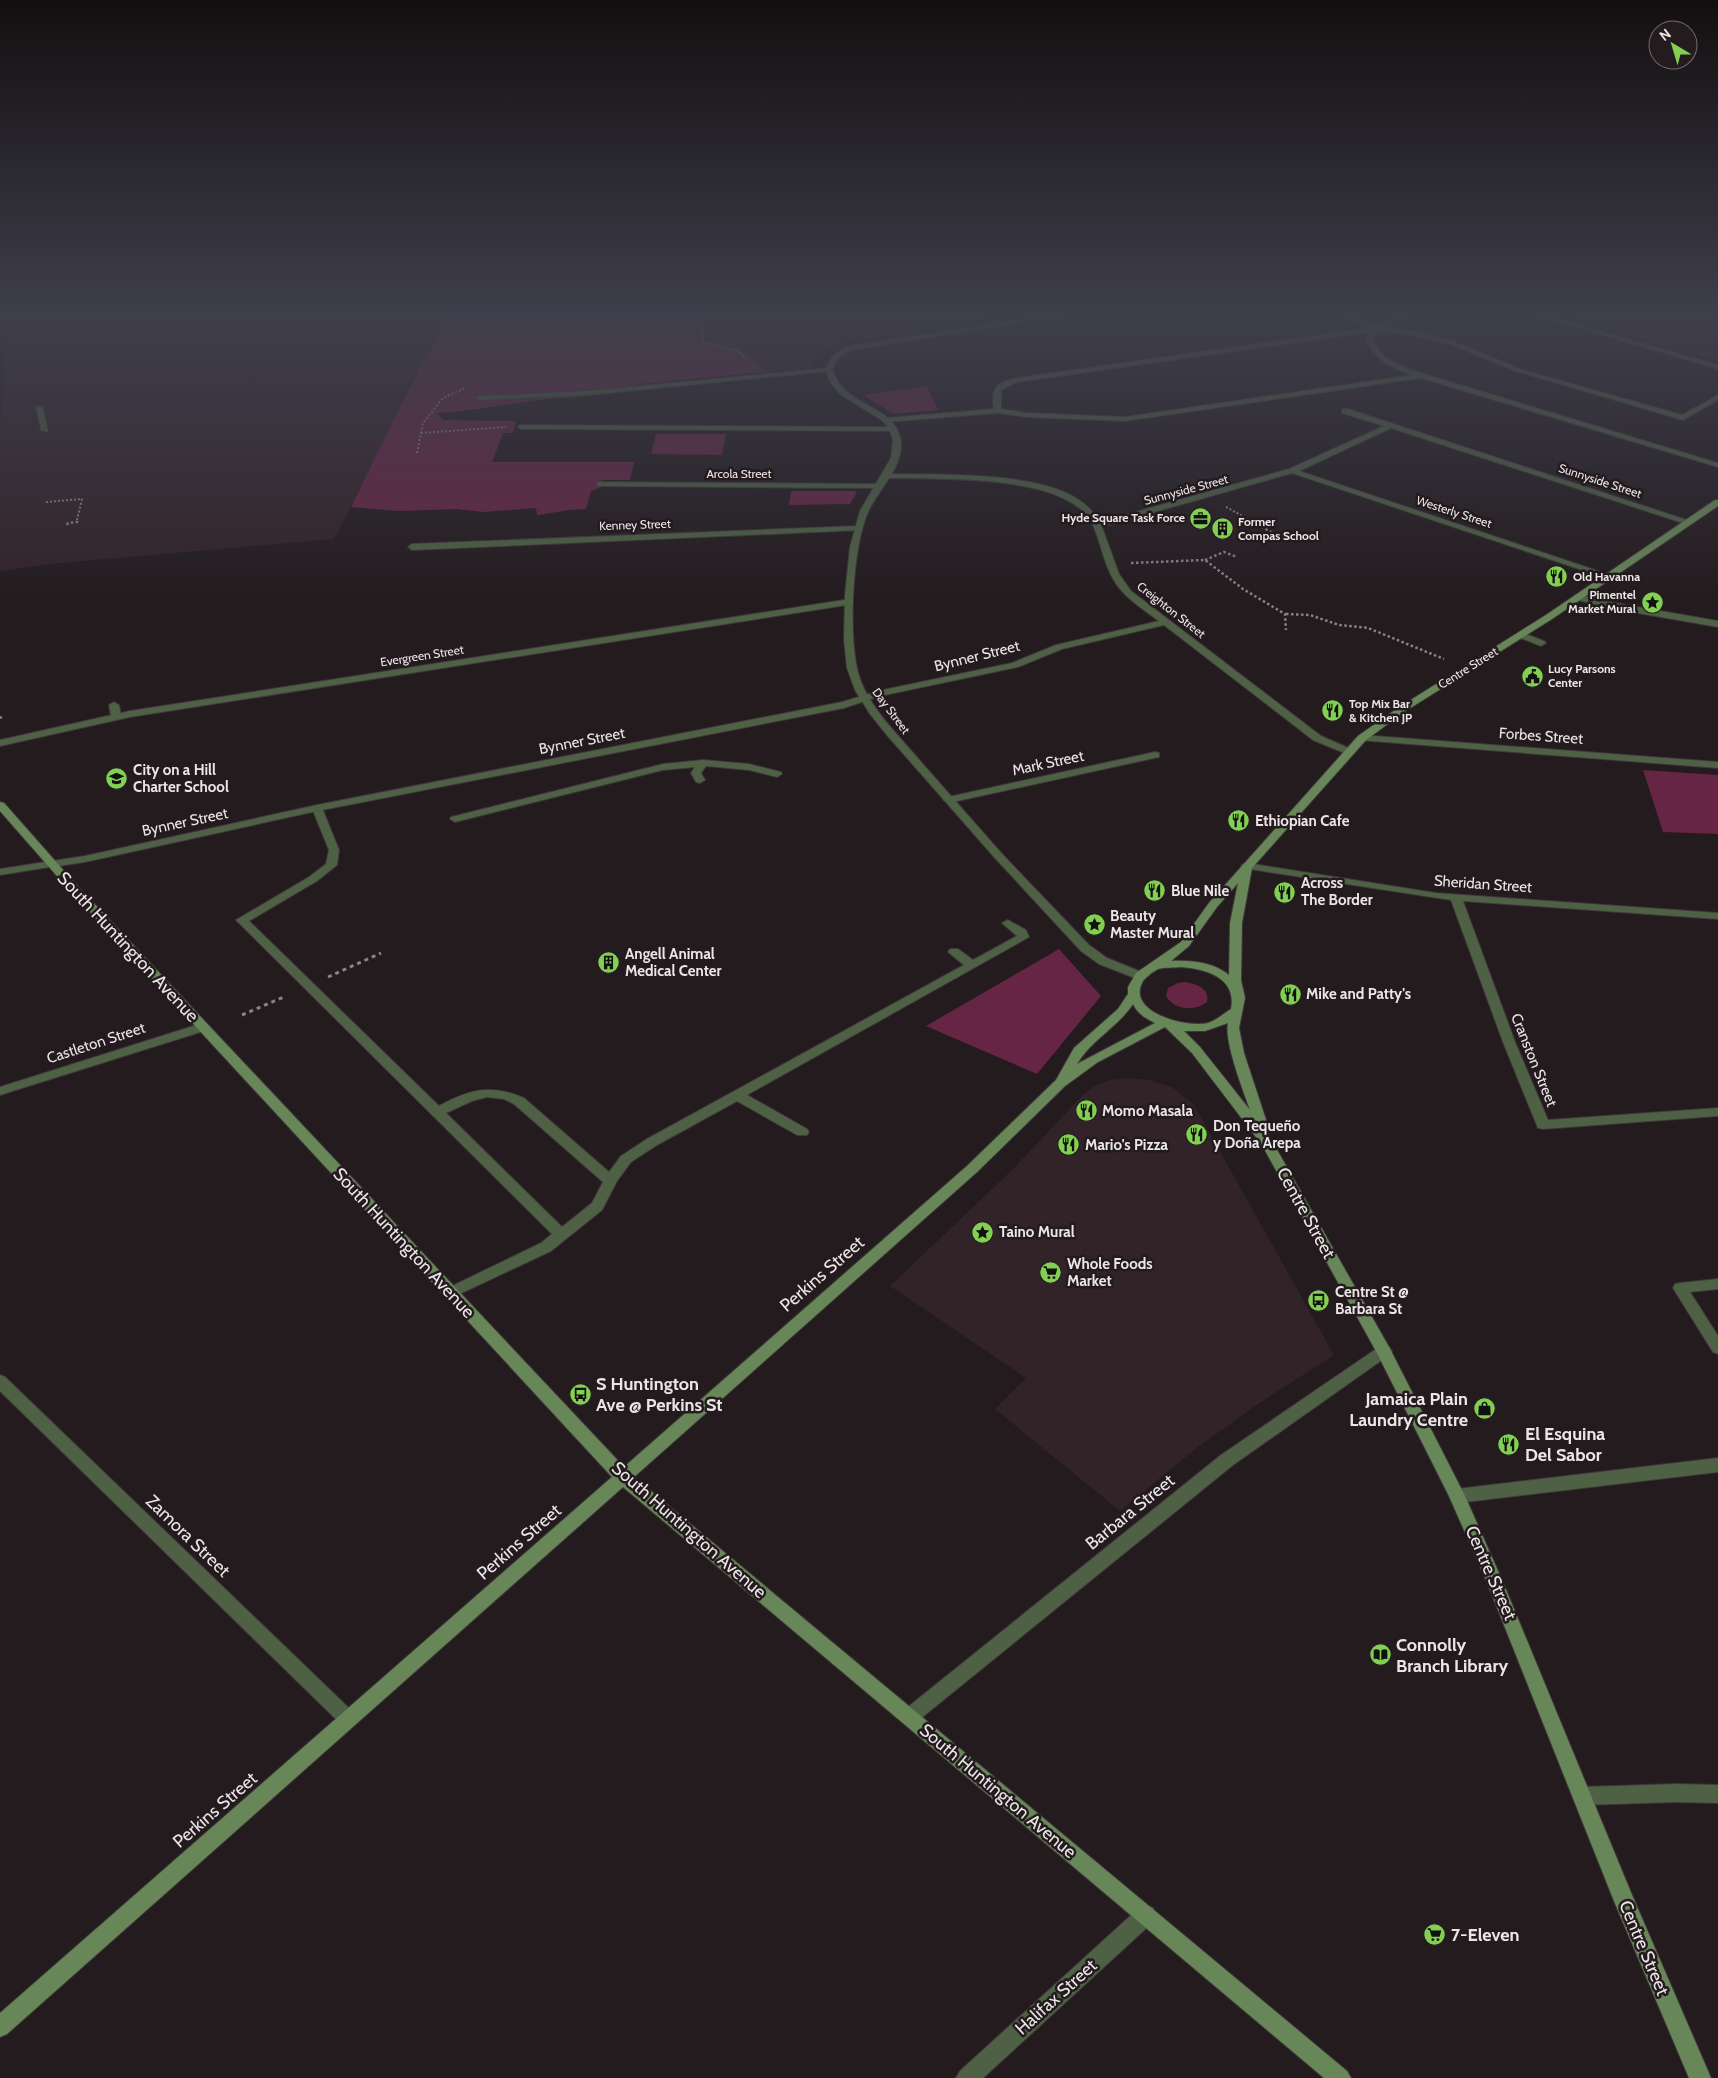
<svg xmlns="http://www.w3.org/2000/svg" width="1718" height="2078" viewBox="0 0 1718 2078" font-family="Cabin,sans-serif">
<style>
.built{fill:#322329}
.green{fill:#672545}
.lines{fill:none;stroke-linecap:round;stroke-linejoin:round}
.service-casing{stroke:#3f373a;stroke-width:2}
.minor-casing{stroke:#3f373a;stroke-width:2}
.tertiary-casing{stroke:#3f373a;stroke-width:2}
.secondary-casing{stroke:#3f373a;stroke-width:2}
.path-far2{stroke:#8a8386;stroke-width:2;stroke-dasharray:2 2;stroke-linecap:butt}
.path-far1{stroke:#8a8386;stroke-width:2.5;stroke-dasharray:2.5 2.5;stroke-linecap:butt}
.path{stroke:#8a8386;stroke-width:3;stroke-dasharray:4 4;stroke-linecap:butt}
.service{fill:#4e6144;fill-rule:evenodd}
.minor{fill:#4e6144;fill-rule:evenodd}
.tertiary{fill:#4e6144;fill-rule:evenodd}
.secondary{fill:#688758;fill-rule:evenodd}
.labels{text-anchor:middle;stroke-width:5;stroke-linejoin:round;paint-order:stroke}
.far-street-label{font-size:12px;fill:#ebe5e7;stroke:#231b1e}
.far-poi-label{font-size:12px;font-weight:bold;fill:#ebe5e7;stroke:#231b1e;text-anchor:start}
.street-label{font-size:15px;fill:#ebe5e7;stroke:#231b1e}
.poi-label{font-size:15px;font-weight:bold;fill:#ebe5e7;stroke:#231b1e;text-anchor:start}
.near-street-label{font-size:18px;fill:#ebe5e7;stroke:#231b1e}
.near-poi-label{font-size:18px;font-weight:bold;fill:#ebe5e7;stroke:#231b1e;text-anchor:start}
</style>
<rect width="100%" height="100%" fill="#231b1e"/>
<path class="built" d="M0,312H450L334,539L50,564L0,571V424L5,374Z
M707,312H1036L841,342L819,351L811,363L812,368L764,372L742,347L722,346L706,342Z
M1548,312H1718V361Z
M1129,1078L1149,1080L1172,1087L1194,1105L1334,1355L1252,1408L1198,1447L1120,1511L995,1409L1026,1378L890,1286L1013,1169L1083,1095L1093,1087L1110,1080Z"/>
<path class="green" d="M580,312H707L706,342L722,346L742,347L764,372L639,384L583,397L546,399L463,411L437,413L443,420L516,421L513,433H503L492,462H634L630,480H602L600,488L591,491L586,509C569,509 554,513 537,515L536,508L484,512L456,509L398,511L351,507L396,415L449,313Z
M929,386L928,389L938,410L894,414L863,395Z
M656,434H726L722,455L651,454Z
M791,491H854L857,492L850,504L789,505Z
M1643,770L1718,775V834L1663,832Z
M1059,949L1101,996L1037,1074L926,1026Z
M1185,982C1196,984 1210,988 1207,1002C1195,1012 1174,1010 1166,996L1168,988L1178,983Z"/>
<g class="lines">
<defs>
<path id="service" d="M36,406L43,408L48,432L41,430Z
M1521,632L1544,641L1546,643L1541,646L1518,637V633Z
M114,702L119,705L121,716L116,719L111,716L109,705Z
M703,760L749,764L781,772L782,774L777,777L749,770L706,766L701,773L705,780L700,783L696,782L691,773L695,767L663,770L455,822L450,819L451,817L663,764Z
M317,805L322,808L339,850L337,865L317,881L249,921L439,1106C470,1089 490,1084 524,1098L609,1172L621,1156L647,1139L964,965L948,952L950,949H958L973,960L1017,936L1002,923L1008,920L1026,930L1029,937L747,1095L807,1129L809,1132L807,1135H797L737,1101L657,1145L631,1162L617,1181L602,1210L551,1251L451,1298L446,1297L444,1293L446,1289L541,1243L552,1234L236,920L309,877L326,864L329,850L312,808ZM487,1097L504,1099L514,1104L603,1182L592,1203L562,1227L446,1113L472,1101Z"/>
<path id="minor" d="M1334,312H1342L1376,326L1404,312H1411L1383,328L1411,331L1453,341L1520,369L1682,415L1718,395V400L1683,420L1516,371L1449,344L1411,335L1378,331L1372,338C1378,355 1392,362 1408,369L1718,463V467L1421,378L1125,421L1027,417L998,413L886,422L882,420L886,418L994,409C990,388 996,383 1016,378L1368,328ZM1370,332L1366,338C1373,359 1392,368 1412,375L1125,417L1027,413L1001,409V390L1017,382Z
M1525,312H1534L1718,365V369Z
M829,368L832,370L831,371L588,395L479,400L475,398L479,396L588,391Z
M1342,409H1348L1693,522L1686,524L1391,428L1299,471L1613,576L1606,578L1292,473L1102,527L1119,574L1131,591L1321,736L1353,750V754L1349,755L1313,740L1164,625L1062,649L1018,667L880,696L844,708L317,811L85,862L52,867L46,864L52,861L85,856L317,805L842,702L878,691L1012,663L1056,645L1159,621C1140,607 1120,595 1110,573C1102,556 1099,536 1091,521C1063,473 933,479 884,478L880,476L884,474C935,475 1033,471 1076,498C1086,504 1094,512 1100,522L1289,469L1384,426L1342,413Z
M519,425L893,427L897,429L893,431L522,429L518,427Z
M597,482L878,484L882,486L878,488L600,486H597Z
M858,526H861V530L412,550L408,547L412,544Z
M1578,594L1604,601L1718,621V627L1603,607L1575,599V595Z
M850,599L853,600V604L130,717L0,746V740L130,711Z
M1362,735L1718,762V768L1358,740L1357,738Z
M1155,752L1159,753V757L948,803L943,800L948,797Z
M1247,863L1436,893L1718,913V919L1463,901L1515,1042L1548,1120L1718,1108V1116L1543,1129L1538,1128L1503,1042L1451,900L1243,868L1241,866L1243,864Z
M203,1023L207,1024L209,1027L207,1030L0,1095V1087Z
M1718,1279V1289L1690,1292L1718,1336V1354L1713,1352L1673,1288L1675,1284L1680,1283Z
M1384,1345L1389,1347L1392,1351L1389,1355L1233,1465L915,1723L909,1725L903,1723L900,1717L903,1711L1221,1455L1379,1347Z
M0,1375L5,1377L354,1713L357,1719L354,1725L348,1727L342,1725L0,1391Z
M1718,1458V1472L1457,1503L1451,1501L1449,1496L1451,1491L1457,1489Z
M1677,1784L1718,1785V1803L1677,1802L1582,1805L1575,1802L1573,1796L1575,1790L1582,1787Z
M1146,1905L1153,1908L1156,1915L1153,1922L983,2078H956L960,2071L1139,1908Z"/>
<path id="tertiary" d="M1071,312H1085L852,350C842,354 835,359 832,370C836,377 838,384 844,389C862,407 898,412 901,442C903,467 879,489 869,510C852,544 847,643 860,679C867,698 880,715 893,730L1002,854L1089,945L1107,958L1144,973L1146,976L1140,980L1099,964L1081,951L995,858L886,734L870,714L855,690L847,668L844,640L845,595L850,547L860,511L891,458L893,440L889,429L883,421L840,394L830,382L826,370C829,357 838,350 851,346Z
M52,861L56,862L58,864L56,866L0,875V869Z"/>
<path id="secondary" d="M1715,500H1718V506L1552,619L1404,712L1366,740L1252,868L1242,923L1241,980L1245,998L1239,1028L1244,1053L1270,1132L1268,1134L1389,1347L1465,1496L1502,1580L1632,1895L1711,2078H1689L1614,1901L1486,1580L1449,1496L1377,1353L1262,1145L1192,1053L1165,1027L1098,1062L1065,1086L977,1172L634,1477L1347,2071L1351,2078H1324L623,1487L7,2034L0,2037V2013L612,1477L64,884L0,811V802L4,803L72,880L624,1467L967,1166L1056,1080L1074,1048L1118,1009L1128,994V987L1136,973L1181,942L1209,903L1358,736L1398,708L1546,615ZM1238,883L1230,923L1229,975C1213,962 1191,960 1171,961L1189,946L1217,907ZM1181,967C1207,969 1237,978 1231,1009C1223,1014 1217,1020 1208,1023C1185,1028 1125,1012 1143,981C1146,977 1154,971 1158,969C1165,967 1174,968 1181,967ZM1133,1004C1138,1014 1145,1018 1155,1023L1077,1064C1091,1040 1118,1027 1133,1004ZM1228,1023C1224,1042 1243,1090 1250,1110L1200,1047L1184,1031H1205Z"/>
</defs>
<use href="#service" class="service-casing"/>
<use href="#minor" class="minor-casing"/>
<use href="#tertiary" class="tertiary-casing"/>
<use href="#secondary" class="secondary-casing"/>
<path class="path-far2" d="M698,312L702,313L703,342L740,352L746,360
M421,433L506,427
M417,453L423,423L443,398L465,388
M46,502L82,499L77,520
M1226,507L1250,520"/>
<path class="path-far1" d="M1248,519L1285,540
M67,525L68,523L77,522L78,519
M1205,560L1224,552L1237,557
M1131,563L1205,560L1243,589L1285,614L1286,630
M1286,614L1310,615L1339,625L1368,628L1444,659
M0,718L2,717"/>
<path class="path" d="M328,977L381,953
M242,1015L286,996"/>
<use href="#service" class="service"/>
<use href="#minor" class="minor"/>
<use href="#tertiary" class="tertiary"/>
<use href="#secondary" class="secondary"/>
</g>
<linearGradient id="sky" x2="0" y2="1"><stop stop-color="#130f10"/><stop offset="0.52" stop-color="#3f3f4c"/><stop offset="1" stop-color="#3f3f4c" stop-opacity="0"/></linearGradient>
<rect width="1718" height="603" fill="url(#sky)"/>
<defs>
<symbol id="office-disc" viewBox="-11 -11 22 22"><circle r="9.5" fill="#81d050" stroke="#231b1e"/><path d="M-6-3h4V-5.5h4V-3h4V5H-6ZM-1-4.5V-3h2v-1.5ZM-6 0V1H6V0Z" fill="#111"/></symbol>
<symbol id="building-disc" viewBox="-11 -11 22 22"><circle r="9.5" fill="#81d050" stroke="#231b1e"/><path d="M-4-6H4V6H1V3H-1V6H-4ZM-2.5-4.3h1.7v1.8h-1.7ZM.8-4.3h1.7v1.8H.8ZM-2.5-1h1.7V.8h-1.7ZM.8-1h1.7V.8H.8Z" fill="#111"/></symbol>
<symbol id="restaurant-disc" viewBox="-11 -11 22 22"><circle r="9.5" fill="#81d050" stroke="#231b1e"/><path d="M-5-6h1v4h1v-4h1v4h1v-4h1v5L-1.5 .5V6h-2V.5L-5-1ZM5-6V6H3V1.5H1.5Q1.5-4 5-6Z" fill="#111"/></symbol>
<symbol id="sight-disc" viewBox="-11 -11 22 22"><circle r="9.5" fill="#81d050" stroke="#231b1e"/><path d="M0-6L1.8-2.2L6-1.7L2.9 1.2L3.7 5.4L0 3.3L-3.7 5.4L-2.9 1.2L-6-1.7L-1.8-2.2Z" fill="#111"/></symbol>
<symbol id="civic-disc" viewBox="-11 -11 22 22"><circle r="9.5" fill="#81d050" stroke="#231b1e"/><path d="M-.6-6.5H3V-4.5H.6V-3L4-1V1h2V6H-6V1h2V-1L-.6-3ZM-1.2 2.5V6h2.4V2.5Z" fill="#111"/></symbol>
<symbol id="school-disc" viewBox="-11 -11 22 22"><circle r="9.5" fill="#81d050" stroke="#231b1e"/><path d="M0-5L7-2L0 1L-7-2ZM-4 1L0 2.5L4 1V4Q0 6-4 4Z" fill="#111"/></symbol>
<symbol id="supermarket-disc" viewBox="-11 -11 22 22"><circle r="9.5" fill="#81d050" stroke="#231b1e"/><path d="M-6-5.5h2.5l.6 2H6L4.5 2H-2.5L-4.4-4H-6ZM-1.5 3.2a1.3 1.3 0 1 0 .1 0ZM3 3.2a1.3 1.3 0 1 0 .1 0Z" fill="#111"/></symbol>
<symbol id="bus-disc" viewBox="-11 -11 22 22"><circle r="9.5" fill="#81d050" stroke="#231b1e"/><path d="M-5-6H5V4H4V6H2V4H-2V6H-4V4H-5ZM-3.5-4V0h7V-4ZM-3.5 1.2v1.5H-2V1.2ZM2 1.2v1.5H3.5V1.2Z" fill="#111"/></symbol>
<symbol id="shop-disc" viewBox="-11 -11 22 22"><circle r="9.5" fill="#81d050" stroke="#231b1e"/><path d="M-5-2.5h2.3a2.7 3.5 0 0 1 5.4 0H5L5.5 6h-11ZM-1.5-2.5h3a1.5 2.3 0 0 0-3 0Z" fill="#111"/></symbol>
<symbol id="library-disc" viewBox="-11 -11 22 22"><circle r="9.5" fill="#81d050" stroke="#231b1e"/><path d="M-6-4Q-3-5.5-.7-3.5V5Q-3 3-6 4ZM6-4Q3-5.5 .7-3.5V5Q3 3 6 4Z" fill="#111"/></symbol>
</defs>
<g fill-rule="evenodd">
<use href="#office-disc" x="1188" y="506" width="25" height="25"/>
<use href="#building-disc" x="1210" y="516" width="25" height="25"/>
<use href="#restaurant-disc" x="1544" y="564" width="25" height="25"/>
<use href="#sight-disc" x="1640" y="590" width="25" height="25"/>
<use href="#civic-disc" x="1520" y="664" width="25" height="25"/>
<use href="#restaurant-disc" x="1320" y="698" width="25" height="25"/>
<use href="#school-disc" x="104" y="766" width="25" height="25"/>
<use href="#restaurant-disc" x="1226" y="808" width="25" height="25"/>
<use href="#restaurant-disc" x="1142" y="878" width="25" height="25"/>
<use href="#restaurant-disc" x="1272" y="880" width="25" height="25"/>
<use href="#sight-disc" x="1082" y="912" width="25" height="25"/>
<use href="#building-disc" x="596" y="950" width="25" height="25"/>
<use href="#restaurant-disc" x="1278" y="982" width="25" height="25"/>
<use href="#restaurant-disc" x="1074" y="1098" width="25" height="25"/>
<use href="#restaurant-disc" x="1184" y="1122" width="25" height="25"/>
<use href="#restaurant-disc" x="1056" y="1132" width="25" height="25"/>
<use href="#sight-disc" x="970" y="1220" width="25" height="25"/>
<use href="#supermarket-disc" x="1038" y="1260" width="25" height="25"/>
<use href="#bus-disc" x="1306" y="1288" width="25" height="25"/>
<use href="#bus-disc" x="568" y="1382" width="25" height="25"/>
<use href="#shop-disc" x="1472" y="1396" width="25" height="25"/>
<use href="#restaurant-disc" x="1496" y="1432" width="25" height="25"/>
<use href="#library-disc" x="1368" y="1642" width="25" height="25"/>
<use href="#supermarket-disc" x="1422" y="1922" width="25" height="25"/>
</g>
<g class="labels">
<g class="far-street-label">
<text x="739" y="478">Arcola Street</text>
<text transform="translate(1600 481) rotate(18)" y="4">Sunnyside Street</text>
<text transform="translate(1186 490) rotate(-15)" y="4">Sunnyside Street</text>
<text transform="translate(1454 512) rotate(18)" y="4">Westerly Street</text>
<text transform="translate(635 525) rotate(-2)" y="4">Kenney Street</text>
<text transform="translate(1171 610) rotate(38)" y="4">Creighton Street</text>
<text transform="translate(422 656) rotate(-9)" y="4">Evergreen Street</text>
<text transform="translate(1468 668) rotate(-32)" y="4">Centre Street</text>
<text transform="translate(891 711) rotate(53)" y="4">Day Street</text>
</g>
<g class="far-poi-label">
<text x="1185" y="522" text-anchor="end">Hyde Square Task Force</text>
<text x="1238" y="526">Former<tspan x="1238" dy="14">Compas School</tspan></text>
<text x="1573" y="581">Old Havanna</text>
<text x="1636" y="599" text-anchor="end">Pimentel<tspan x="1636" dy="14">Market Mural</tspan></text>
<text x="1548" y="673">Lucy Parsons<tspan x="1548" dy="14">Center</tspan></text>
<text x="1349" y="708">Top Mix Bar<tspan x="1349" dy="14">&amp; Kitchen JP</tspan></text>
</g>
<g class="street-label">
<text transform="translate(977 656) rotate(-14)" y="5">Bynner Street</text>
<text transform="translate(1541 736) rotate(4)" y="5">Forbes Street</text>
<text transform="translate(582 741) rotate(-11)" y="5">Bynner Street</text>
<text transform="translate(1048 763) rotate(-12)" y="5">Mark Street</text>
<text transform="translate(185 822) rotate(-12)" y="5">Bynner Street</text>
<text transform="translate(1483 884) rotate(4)" y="5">Sheridan Street</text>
<text transform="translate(96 1043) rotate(-18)" y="5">Castleton Street</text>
<text transform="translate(1534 1060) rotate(68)" y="5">Cranston Street</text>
</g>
<g class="poi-label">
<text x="133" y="775">City on a Hill<tspan x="133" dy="17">Charter School</tspan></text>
<text x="1255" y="826">Ethiopian Cafe</text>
<text x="1301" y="888">Across<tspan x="1301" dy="17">The Border</tspan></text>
<text x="1171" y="896">Blue Nile</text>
<text x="1110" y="921">Beauty<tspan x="1110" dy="17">Master Mural</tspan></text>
<text x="625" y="959">Angell Animal<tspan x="625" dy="17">Medical Center</tspan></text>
<text x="1306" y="999">Mike and Patty's</text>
<text x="1102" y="1116">Momo Masala</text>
<text x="1213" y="1131">Don Tequeño<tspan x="1213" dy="17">y Doña Arepa</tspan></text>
<text x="1085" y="1150">Mario's Pizza</text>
<text x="999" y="1237">Taino Mural</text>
<text x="1067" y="1269">Whole Foods<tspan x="1067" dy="17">Market</tspan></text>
<text x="1335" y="1297">Centre St @<tspan x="1335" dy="17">Barbara St</tspan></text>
</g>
<g class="near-street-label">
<text transform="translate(128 947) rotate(47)" y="6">South Huntington Avenue</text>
<text transform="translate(1306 1213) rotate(61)" y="6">Centre Street</text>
<text transform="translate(404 1243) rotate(47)" y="6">South Huntington Avenue</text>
<text transform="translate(822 1274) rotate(-41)" y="6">Perkins Street</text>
<text transform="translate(1130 1512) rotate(-39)" y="6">Barbara Street</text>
<text transform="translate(689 1530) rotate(41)" y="6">South Huntington Avenue</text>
<text transform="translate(188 1536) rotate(44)" y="6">Zamora Street</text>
<text transform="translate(519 1542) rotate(-41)" y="6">Perkins Street</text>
<text transform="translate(1491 1573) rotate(66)" y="6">Centre Street</text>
<text transform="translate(998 1791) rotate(40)" y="6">South Huntington Avenue</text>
<text transform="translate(215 1810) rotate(-41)" y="6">Perkins Street</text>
<text transform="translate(1644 1948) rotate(67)" y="6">Centre Street</text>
<text transform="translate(1056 1997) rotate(-42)" y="6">Halifax Street</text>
</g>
<g class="near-poi-label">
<text x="596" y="1390">S Huntington<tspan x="596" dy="21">Ave @ Perkins St</tspan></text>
<text x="1468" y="1405" text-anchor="end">Jamaica Plain<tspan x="1468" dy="21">Laundry Centre</tspan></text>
<text x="1525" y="1440">El Esquina<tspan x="1525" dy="21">Del Sabor</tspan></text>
<text x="1396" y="1651">Connolly<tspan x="1396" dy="21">Branch Library</tspan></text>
<text x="1451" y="1941">7-Eleven</text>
</g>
</g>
<g transform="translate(1673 45) rotate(322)"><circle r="24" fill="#231b1e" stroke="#736c6e"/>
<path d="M0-4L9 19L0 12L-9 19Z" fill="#81d050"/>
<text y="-8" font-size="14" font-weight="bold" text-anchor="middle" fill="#ebe5e7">N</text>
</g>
</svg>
